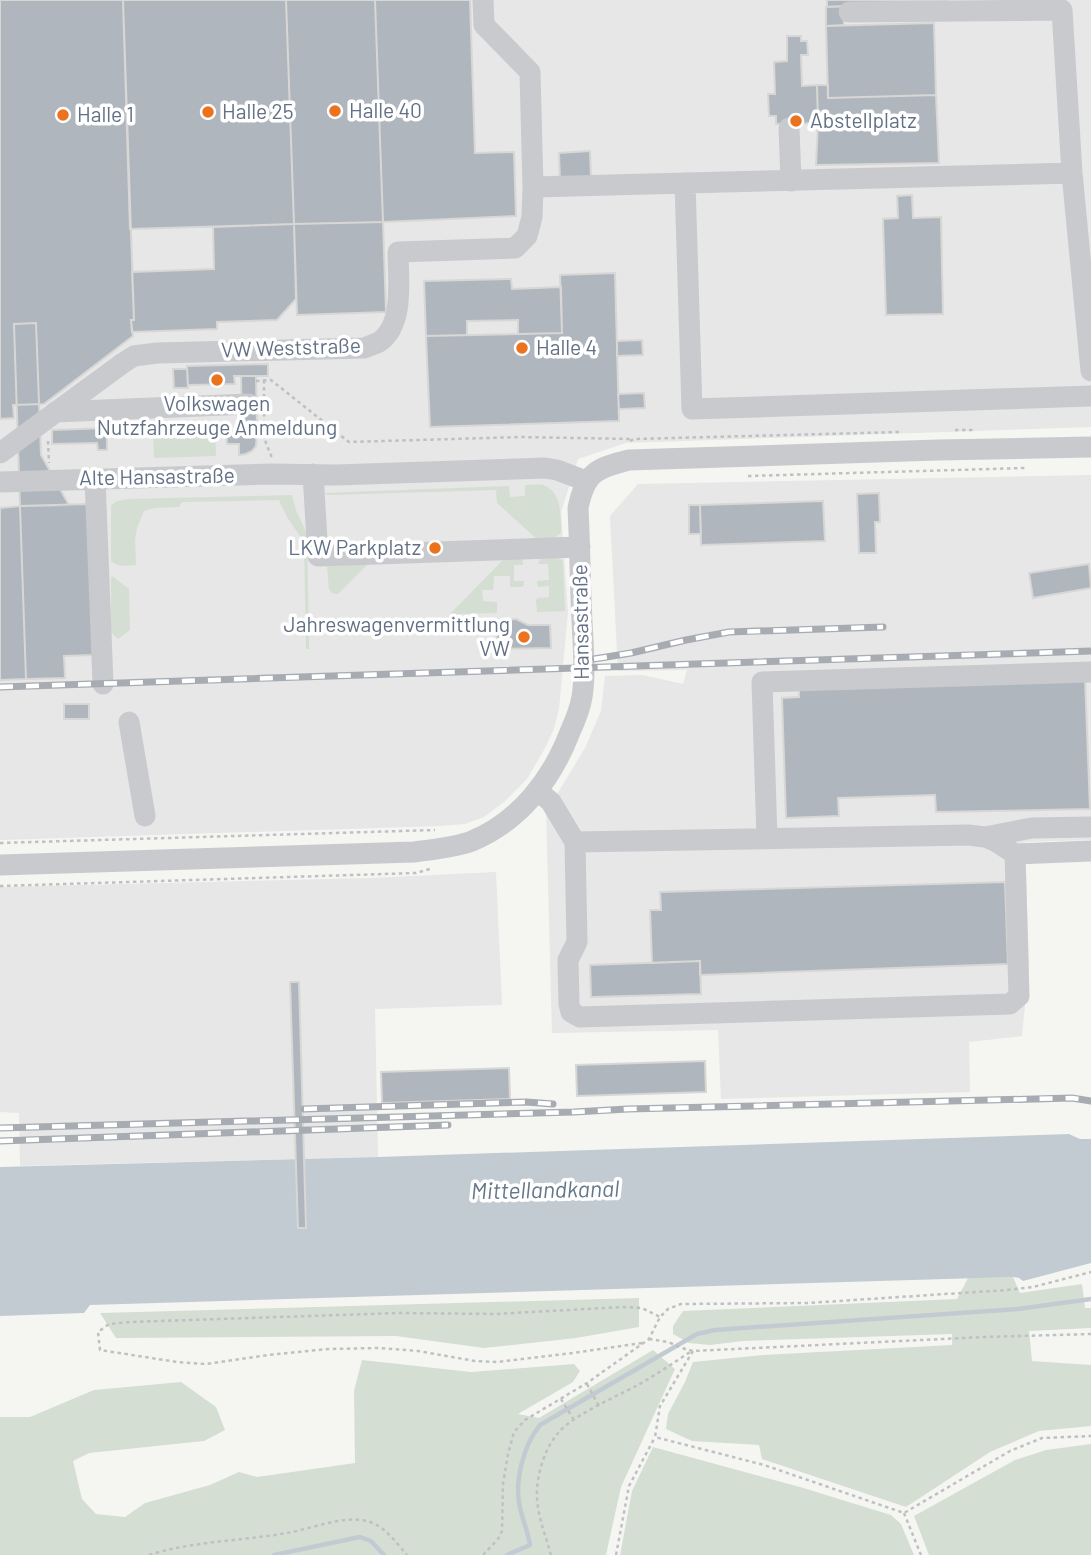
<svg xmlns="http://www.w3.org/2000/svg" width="1091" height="1555" viewBox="0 0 1091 1555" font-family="Barlow,sans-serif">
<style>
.built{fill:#e6e7e6}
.green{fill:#d5ded3}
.water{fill:#c3cbd2}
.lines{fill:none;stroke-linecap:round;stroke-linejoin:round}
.stream{stroke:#c3cbd2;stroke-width:4.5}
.building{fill:#b0b6bd;stroke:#d7d7d5;stroke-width:2}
.path{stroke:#bfc0c3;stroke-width:2.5;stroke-dasharray:3.5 3.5;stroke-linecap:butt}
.minor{stroke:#c8cace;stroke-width:21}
.rail-casing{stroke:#a7abb2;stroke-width:7}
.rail{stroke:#fff;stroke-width:4.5;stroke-dasharray:13;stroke-linecap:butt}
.poi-dot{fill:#eb731d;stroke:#fff;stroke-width:2.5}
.labels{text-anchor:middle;stroke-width:7;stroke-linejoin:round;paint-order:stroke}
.poi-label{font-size:21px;fill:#637085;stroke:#fff;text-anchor:start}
.street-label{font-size:21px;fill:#637085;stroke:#fff}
.water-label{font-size:23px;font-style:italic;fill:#647889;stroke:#fff}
</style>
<rect width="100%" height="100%" fill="#f5f6f2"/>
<path class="built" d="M0,0H1091V427L626,443L578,459L561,512L568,612L559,709L554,729L545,748L527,779L504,802L484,817L465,824L440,826L0,840Z
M1091,475V840L1025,842L1029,965L1022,1036L969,1042L970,1092L721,1099L718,1030L552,1033L546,808L556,796L585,748L601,711L605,676L643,675L683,684L687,670L618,671L610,516L638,484Z
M496,872L502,1005L375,1009L378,1157L20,1166L19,1113L0,1112V887L370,878Z"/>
<path class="green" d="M215,426L216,456L154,458L153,429Z
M525,485C531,485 538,484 543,485C562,491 561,517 561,533L554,538L538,540L497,503L496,490L328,495L324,493L509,486L510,497L525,496Z
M292,495L296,510L307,534L309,649H306L304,542L287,517L279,500L182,502L179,507L155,508L144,511L137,528L135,540L136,565C127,566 118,567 111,561V506L117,501L128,499Z
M554,556L563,561L565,611L537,612L536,600L538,598L549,597V586L538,587L537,581L549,580L548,564H538L541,557Z
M510,557H520L523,561V565H514V581H524V585L522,587H510V576H494L493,590H482L483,601L497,602V613L450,614L502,561Z
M368,564L338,594L332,593L329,589L327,566Z
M112,576L129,589L130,630L118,639L111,632V578Z
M1013,1277L1020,1293L1082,1284L1085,1308H1091V1328L1029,1331L1032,1361L1091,1365V1426L1039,1431L990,1452L906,1507L762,1459L759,1445L692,1441L666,1429L668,1414L685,1382L693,1362L763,1355L952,1345V1334L743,1341L710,1345L689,1343L673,1334V1326L683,1311L957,1299L968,1278Z
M639,1298V1327L576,1338L484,1348L396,1336L116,1338L100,1313Z
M653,1350L675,1369L621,1487L606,1555H0V1417H30L94,1390L181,1382L216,1407L225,1430L204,1441L89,1453L73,1461L82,1499L96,1514L125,1517L145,1503L210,1485L239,1472L257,1477L355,1463L354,1391L362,1360L471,1372L574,1364L580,1371L573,1382L518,1414L539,1418Z
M1091,1444V1555H929L914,1516L1015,1460L1046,1450Z
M653,1447L800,1487L891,1515L901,1524L914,1555H620L632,1491Z"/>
<path class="water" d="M1069,1134L1080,1139H1091V1263L1023,1281L1019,1278L1013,1277L90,1305L84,1313L0,1316V1167L378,1157Z"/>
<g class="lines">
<path class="stream" d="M274,1555L360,1537L371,1541L384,1555
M507,1555L530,1545C528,1532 523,1521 520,1508C514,1482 523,1446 540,1425L697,1334L715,1330L1018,1309L1091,1299"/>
</g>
<path class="building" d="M0,0H123L134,320H131L133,336L44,404L13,405L14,418L0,419Z
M123,0H286L294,224L130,229Z
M286,0H375L383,222L294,224Z
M375,0H470L475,153L514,152L516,216L383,222Z
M827,0H947V3L827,7Z
M843,6L844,25L826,26V7Z
M934,23L936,95L828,98L826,26Z
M787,36H801V41H807L808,55H801L802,86L817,85L818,123L776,124V116H769L768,94H775L774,62L787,61Z
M817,85H828V98L936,95L939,163L816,165L818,123Z
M590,151L591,179L560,180L559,153Z
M912,195L913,218L941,217L943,314L886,315L883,219L898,218L897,196Z
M383,222L386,312L297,315L294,224Z
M294,224L296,299L277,320L217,322V329L132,332L131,320H134L132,272L214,269L213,227Z
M615,273L619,421L430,427L426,336L562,333L560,275Z
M511,279L512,289L561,287L562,333L518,334V320L467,321V335L426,336L424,281Z
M36,323L41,455L69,505L20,506L14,324Z
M642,340L643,355L617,356V341Z
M268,364V376H234L235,384L188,385L187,366Z
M173,369H187L188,388H174Z
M241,376H256L257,430H242Z
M644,393L645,408L619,409L618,394Z
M107,428V450H98L97,443L52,444V430Z
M226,430H257L256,446L252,451L246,454L239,455V444H227Z
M879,493L880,522H875L876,553H859L857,494Z
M823,501L825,541L701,545L700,505Z
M88,504L94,655L64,656L65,678L26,679L20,506Z
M689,505H700L701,534H689Z
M20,506L26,679L0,680V508Z
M1089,564L1091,588L1033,598L1029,573Z
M516,619L528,625H550L551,648L497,649L496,620Z
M1085,678L1090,809L936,812L935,795L838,798L839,816L786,818L782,698L799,697V685Z
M64,704H89V719H64Z
M1005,882L1008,964L700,975V961L652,963L650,910H661L660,892Z
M700,961L701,994L591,997L590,965Z
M290,982H299L306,1228H298Z
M705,1061L706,1092L577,1096L576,1065Z
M509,1068L510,1099L382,1103L381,1072Z"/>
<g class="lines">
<path class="path" d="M264,380V396
M256,381L271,380L349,442L521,437L630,439
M264,413V438L272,458
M955,430H973
M48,441L49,463
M630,441L634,439L900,432
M748,476L1025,468
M0,843L435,830
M0,886L416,873L430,869
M649,1339L668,1342L685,1349L693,1351L984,1337L1091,1334
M642,1343L573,1353L497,1362L475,1361L418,1351L379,1348L328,1349L268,1355L206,1364L177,1362L100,1350L98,1332L109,1324L130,1322L399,1313L495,1314L623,1307L642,1308L660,1317
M693,1351L660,1406L655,1437L764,1465L904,1513L1010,1451L1042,1438L1091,1436
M587,1384L599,1406
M561,1399L574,1420
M904,1513L921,1555
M149,1555C193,1541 241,1541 287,1533C310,1529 339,1517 361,1520C382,1522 394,1540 407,1555
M483,1555L498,1539L502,1531L503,1484L508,1454L514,1432L525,1420L587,1383L649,1339L660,1317L668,1309L681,1304L808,1303L1007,1290L1033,1287L1091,1272
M551,1555C546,1537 538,1517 537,1498C536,1477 544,1449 558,1433C572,1416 615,1397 636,1386C654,1376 672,1364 690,1352
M616,1555L629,1486L655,1437"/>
<path class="minor" d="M849,12L1062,10L1072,173L1091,371
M789,128L791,181
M685,183L692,409L1091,396
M533,187L1072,173
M55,412L249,404
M0,453L123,363L134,356L157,353L364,348C369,346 375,344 379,342C405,325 398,278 398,252L515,248L527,236L532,217L533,187L530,72L484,25L483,0
M313,474L318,556L580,547
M95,479L103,684
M0,482L272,474L336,475L545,468L557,470L586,481
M129,722L145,816
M538,791L551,802L575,842L968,835L985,837L995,841L1015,854L1091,851
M985,837L1032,828L1091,827
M767,838L762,682L1091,672
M575,842L577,942L568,960L569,1004L571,1012L580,1017L1010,1004L1019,996L1015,854
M0,865L414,852C434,849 454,848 472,841C520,821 552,779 570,732C575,721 580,709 582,697C586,672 583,646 582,621C580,584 580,546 578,508C585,473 596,468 629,460L938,450L1091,447"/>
<defs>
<path id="rail" d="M594,659L631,653L686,640L729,632L883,627
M0,687L1091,651
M304,1109L526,1102L553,1104
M0,1128L574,1112L628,1109L1072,1098L1091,1101
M0,1141L448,1125"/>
</defs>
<use href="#rail" class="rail-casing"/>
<use href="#rail" class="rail"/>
</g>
<g class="poi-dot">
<circle cx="335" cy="111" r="7"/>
<circle cx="208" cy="112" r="7"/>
<circle cx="63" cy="115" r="7"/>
<circle cx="796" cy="121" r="7"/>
<circle cx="522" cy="348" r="7"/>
<circle cx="217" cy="380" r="7"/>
<circle cx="435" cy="548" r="7"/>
<circle cx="524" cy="637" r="7"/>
</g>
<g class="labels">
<g class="poi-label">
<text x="349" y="118">Halle 40</text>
<text x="222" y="119">Halle 25</text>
<text x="77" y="122">Halle 1</text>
<text x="810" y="128">Abstellplatz</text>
<text x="536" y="355">Halle 4</text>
<text x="217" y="411" text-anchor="middle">Volkswagen<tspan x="217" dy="24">Nutzfahrzeuge Anmeldung</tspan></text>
<text x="421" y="555" text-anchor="end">LKW Parkplatz</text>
<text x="510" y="632" text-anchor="end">Jahreswagenvermittlung<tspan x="510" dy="24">VW</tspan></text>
</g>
<g class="street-label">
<text transform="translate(291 348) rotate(-2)" y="7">VW Weststraße</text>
<text transform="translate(157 477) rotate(-1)" y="7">Alte Hansastraße</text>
<text transform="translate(581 622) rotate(-91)" y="7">Hansastraße</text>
</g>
<g class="water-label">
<text transform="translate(545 1190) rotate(-1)" y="8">Mittellandkanal</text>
</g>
</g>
</svg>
